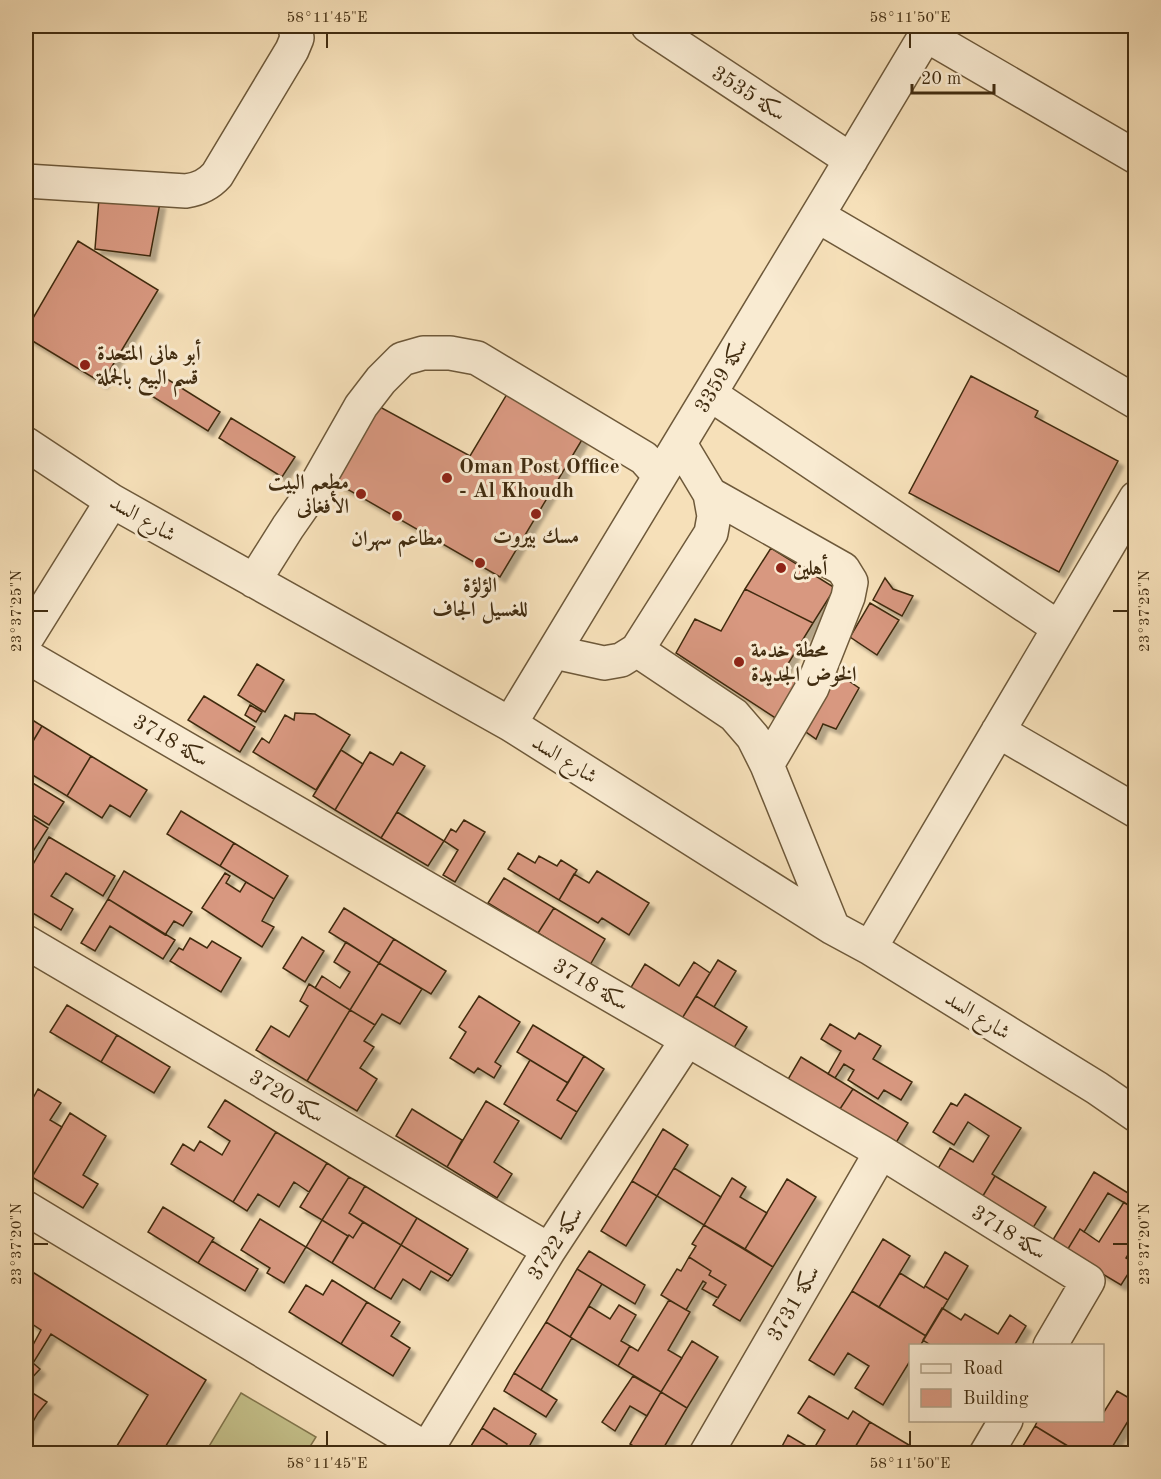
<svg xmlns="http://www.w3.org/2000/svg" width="1161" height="1479" viewBox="0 0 1161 1479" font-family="'Old Standard TT',Amiri,serif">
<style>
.green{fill:#c4c08a;stroke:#82764d;stroke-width:1.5}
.building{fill:#d89880;stroke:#412c10;stroke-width:1.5;filter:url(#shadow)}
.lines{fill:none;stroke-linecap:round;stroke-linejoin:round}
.minor-casing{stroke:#6e593a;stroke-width:36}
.minor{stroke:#f9ebd2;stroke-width:33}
.ticks{fill:none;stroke:#412c10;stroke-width:2}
.poi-dot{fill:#8f2418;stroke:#f9ebd2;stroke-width:2}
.labels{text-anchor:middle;stroke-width:6;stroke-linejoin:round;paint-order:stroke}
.street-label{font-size:21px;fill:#412c10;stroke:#f9ebd2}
.poi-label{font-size:21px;font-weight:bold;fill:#412c10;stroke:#f9ebd2;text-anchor:start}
.neatline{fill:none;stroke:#412c10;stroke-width:2}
.ticks-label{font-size:15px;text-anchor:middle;fill:#412c10}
</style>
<defs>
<filter id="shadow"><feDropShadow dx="5.5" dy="5.5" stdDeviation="1.5" flood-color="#0004"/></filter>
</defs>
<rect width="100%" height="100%" fill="#f6e0b9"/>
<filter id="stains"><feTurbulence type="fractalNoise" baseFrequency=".00333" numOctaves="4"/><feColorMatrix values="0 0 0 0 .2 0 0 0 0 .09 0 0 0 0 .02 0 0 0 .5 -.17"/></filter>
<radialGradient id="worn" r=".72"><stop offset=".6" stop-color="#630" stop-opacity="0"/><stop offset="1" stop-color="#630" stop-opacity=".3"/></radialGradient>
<path class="green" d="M241,1393L316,1437L306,1453H205Z"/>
<path class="building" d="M99,198L160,203L150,256L95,249Z
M78,241L158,290L102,383L26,337V330Z
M159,374L220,412L208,431L147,393Z
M971,376L1038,411L1035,417L1118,461L1059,572L909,493Z
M513,384L589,428L500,577L314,470L358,395L470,456Z
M231,418L295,457L282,477L219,438Z
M771,548L835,588L813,623L745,589Z
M885,578L893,589L913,596L902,616L873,600Z
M745,589L813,623L783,672L805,686L783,723L676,653L695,619L721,631Z
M870,603L899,620L877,655L850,637Z
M257,664L284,680L265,712L238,695Z
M830,668L859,688L836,729L823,724L816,739L796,725Z
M204,696L255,727L240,752L188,720Z
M250,705L262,712L256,722L245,715Z
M295,713L315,714L350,735L316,790L253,752L262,738L269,743L285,715L294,720Z
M26,716L42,726L26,753Z
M42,726L91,756L67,796L26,771V753Z
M341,750L363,764L335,810L313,796Z
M370,752L393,765L401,752L425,766L381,838L335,810Z
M91,756L147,790L130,817L110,805L102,818L67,796Z
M31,782L64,802L49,825L26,811V790Z
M181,811L234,843L220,866L167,834Z
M397,812L444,841L428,866L381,838Z
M26,814L48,828L32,853L26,849Z
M464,820L485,832L455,882L443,875L458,850L444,841L451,829L456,832Z
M49,837L115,876L103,896L66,873L51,896L73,909L61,930L26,909V876Z
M234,843L288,876L274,899L220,866Z
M518,853L535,863L539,856L557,866L561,860L577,870L559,900L508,869Z
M124,871L192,912L183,926L174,921L165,935L108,899Z
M597,871L649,903L629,935L602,918L598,923L559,900L574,874L589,883Z
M225,873L230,876L226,883L240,892L246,882L274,899L262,921L274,927L262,947L202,908Z
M504,878L554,908L538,933L488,903Z
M108,899L175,940L163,959L110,926L95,951L81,943Z
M344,908L394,939L379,963L329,932Z
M554,908L605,939L590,965L538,933Z
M302,937L324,951L305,982L283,968Z
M190,938L207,948L212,941L241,958L221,992L170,961L179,948L183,950Z
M394,939L446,971L431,994L379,963Z
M346,942L379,963L350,1010L315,988L322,976L340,988L350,972L334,962Z
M718,960L736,971L714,1007L696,996Z
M694,962L710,973L681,1020L630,989L645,964L679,986Z
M379,963L422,989L400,1024L382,1014L375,1025L350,1010Z
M309,984L350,1010L307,1081L256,1050L271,1026L289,1037L308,1006L300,1001Z
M479,996L520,1022L495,1062L501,1066L494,1078L478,1068L474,1073L450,1058L466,1032L459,1027Z
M696,996L747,1027L732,1051L681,1020Z
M67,1005L117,1035L101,1062L50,1032Z
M350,1010L375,1025L364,1041L374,1047L360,1068L377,1079L357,1111L307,1081Z
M830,1024L855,1039L859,1033L881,1046L873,1059L912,1082L901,1100L884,1090L878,1099L848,1080L854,1070L844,1064L835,1078L828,1074L841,1051L821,1039Z
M533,1025L584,1056L568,1083L517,1052Z
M117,1035L170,1067L154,1093L101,1062Z
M584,1056L604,1069L577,1112L557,1100Z
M801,1057L853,1089L838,1112L787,1081Z
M530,1060L568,1083L557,1100L577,1112L561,1139L504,1104Z
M38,1089L61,1103L50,1120L62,1127L32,1177L26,1173V1093L33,1098Z
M853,1089L908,1123L894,1146L838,1112Z
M965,1094L1021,1128L992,1174L995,1176L981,1199L936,1172L950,1148L973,1162L989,1136L968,1122L954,1145L933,1132L951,1103L957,1106Z
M225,1100L276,1132L233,1202L171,1164L183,1144L194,1151L200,1141L222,1155L230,1141L208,1127Z
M486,1101L519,1121L494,1162L512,1174L497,1198L447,1167Z
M412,1109L462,1140L447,1167L396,1136Z
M70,1113L106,1136L83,1175L98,1184L83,1208L32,1177Z
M663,1129L688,1145L657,1196L632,1181Z
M276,1132L327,1163L309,1192L294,1182L279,1207L258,1194L247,1211L233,1202Z
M327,1163L349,1177L322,1220L300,1207Z
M674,1168L721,1197L704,1225L657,1196Z
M1094,1172L1136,1198V1205L1133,1208L1108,1193L1084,1232L1080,1229L1066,1252L1051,1243Z
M995,1176L1046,1207L1031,1231L981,1199Z
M349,1177L365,1186L349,1213L363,1222L353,1238L349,1235L348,1236L322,1220Z
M732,1178L746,1187L740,1197L767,1213L745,1249L704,1225Z
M787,1179L816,1197L773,1267L745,1249Z
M632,1181L657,1196L626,1246L601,1231Z
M365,1186L417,1218L401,1245L349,1213Z
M1124,1202L1133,1208L1136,1205V1246L1134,1245L1126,1258L1135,1263L1121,1285L1066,1252L1080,1229L1099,1242Z
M163,1207L214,1238L198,1263L148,1232Z
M417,1218L468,1249L452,1276L401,1245Z
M260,1219L306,1247L284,1283L267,1273L270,1268L241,1250Z
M322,1220L348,1236L332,1263L306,1247Z
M363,1222L401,1245L374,1289L332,1263L349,1235L353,1238Z
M704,1225L773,1267L740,1321L713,1305L726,1285L709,1275L711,1271L689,1257L696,1246L692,1244Z
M883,1239L910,1256L879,1307L852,1291Z
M212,1241L258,1269L245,1291L198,1263Z
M401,1245L452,1276L448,1281L431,1271L420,1290L403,1279L391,1299L374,1289Z
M589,1251L645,1285L635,1304L577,1269Z
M945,1252L968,1266L948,1300L925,1286Z
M689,1257L711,1271L709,1275L726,1285L718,1298L702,1289L706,1283L703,1281L686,1310L661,1295L677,1269L681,1271Z
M26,1268L206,1380L161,1454H112L148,1395L51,1334L33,1363L40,1369L29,1381L26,1389L47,1402L38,1413L26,1434V1358L41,1330L26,1320Z
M577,1269L602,1284L570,1337L546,1322Z
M900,1273L924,1288L925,1286L948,1300L926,1336L879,1307Z
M332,1280L367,1302L341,1344L289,1312L306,1285L323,1295Z
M852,1291L926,1336L920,1346H910V1361L883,1405L855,1388L869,1366L848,1353L834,1375L809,1360Z
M669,1300L690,1312L668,1350L682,1358L661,1392L618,1366L630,1346L638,1351Z
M367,1302L400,1322L391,1336L410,1348L393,1376L341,1344Z
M619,1305L636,1315L621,1341L630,1346L618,1366L570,1337L589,1306L610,1319Z
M942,1308L961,1320L965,1314L998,1334L1010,1315L1026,1326L1014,1346H932L923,1340Z
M546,1322L572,1338L541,1390L514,1373Z
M692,1341L718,1357L687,1408L661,1392Z
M514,1373L557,1400L546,1417L504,1391Z
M633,1376L661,1392L647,1416L630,1406L615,1431L602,1422Z
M1117,1391L1136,1402V1408L1108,1454H1081L1035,1426L1038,1420H1102V1415Z
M661,1392L687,1408L660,1454H646L630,1444Z
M809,1396L848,1419L853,1411L870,1422L851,1454H778L788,1435L813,1450L825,1430L798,1413Z
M494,1408L536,1434L525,1454H503L501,1453L507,1444L482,1428Z
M870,1422L914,1448L923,1454H851Z
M1035,1426L1061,1442L1081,1454H1018Z
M482,1428L507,1444L501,1453L503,1454H466Z"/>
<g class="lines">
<defs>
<path id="minor" d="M648,26L851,160
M926,35L1136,157
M26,181L186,191C199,189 208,185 217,175L292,50L297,38L295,26
M818,216L1136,402
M710,394L1059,628
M26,444L112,501L510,724L833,928L870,948L1097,1088L1136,1115
M710,494L843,569L851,582L848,597L812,688L767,765
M254,581L288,527L311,494L361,406L381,380L402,359L423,353H450L477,358L644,458L660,476
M26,639L112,501
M637,650L734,715L753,737L767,765L833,928
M554,652L604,663L621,660L637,650L711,533L714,516L710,494L680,444
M26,656L881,1152L1088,1281L1050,1346
M510,724L828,198L931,26
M998,731L1136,811
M26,942L549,1250
M870,948L1136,498
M26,1208L426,1449
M424,1454L549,1250L687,1040
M706,1454L881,1152
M986,1454L1006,1420"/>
</defs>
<use href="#minor" class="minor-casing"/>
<use href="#minor" class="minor"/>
</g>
<path class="ticks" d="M327,33V48M910,33V48M33,611H48M1113,611H1128M33,1244H48M1113,1244H1128M327,1431V1446M910,1431V1446"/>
<g class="poi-dot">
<circle cx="85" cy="365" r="6"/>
<circle cx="447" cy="478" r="6"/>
<circle cx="361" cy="494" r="6"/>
<circle cx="536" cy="514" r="6"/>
<circle cx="397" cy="516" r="6"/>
<circle cx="480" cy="563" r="6"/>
<circle cx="781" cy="568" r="6"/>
<circle cx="739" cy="662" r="6"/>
</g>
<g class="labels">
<g class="street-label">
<text transform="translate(749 93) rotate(33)" y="7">سكة 3535</text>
<text transform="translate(721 375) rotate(-59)" y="7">سكة 3359</text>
<text transform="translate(143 518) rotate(30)" y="7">شارع السد</text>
<text transform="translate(171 740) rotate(30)" y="7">سكة 3718</text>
<text transform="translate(565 759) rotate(32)" y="7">شارع السد</text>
<text transform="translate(591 984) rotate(30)" y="7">سكة 3718</text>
<text transform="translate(978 1015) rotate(32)" y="7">شارع السد</text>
<text transform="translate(287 1096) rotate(31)" y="7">سكة 3720</text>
<text transform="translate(1009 1232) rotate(32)" y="7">سكة 3718</text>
<text transform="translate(555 1243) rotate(-57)" y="7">سكة 3722</text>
<text transform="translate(793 1303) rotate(-60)" y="7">سكة 3731</text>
</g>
<g class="poi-label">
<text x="97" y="360">أبو هانى المتحدة<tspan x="97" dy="24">قسم البيع بالجملة</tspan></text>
<text x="459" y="473">Oman Post Office<tspan x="459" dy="24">- Al Khoudh</tspan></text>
<text x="349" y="489" text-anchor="end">مطعم البيت<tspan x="349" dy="24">الأفغانى</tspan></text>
<text x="536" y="543" text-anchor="middle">مسك بيروت</text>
<text x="397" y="545" text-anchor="middle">مطاعم سهران</text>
<text x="793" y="575">أهلين</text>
<text x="480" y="592" text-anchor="middle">الؤلؤة<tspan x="480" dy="24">للغسيل الجاف</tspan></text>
<text x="751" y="657">محطة خدمة<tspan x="751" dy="24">الخوض الجديدة</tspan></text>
</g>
</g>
<rect width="1161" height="1479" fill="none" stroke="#f6e0b9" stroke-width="66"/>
<rect x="909" y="1344" width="195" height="78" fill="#f9ebd2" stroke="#af9f84" stroke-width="1.5"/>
<rect x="921" y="1364" width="30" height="9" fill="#f9ebd2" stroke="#af9f84" stroke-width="1.5"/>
<text x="963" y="1374" font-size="18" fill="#412c10">Road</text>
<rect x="921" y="1389" width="30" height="18" fill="#d89880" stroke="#af9f84" stroke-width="1.5"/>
<text x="963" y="1404" font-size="18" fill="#412c10">Building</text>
<path d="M912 84v9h82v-9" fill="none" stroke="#412c10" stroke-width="3"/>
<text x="921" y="84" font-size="18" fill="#412c10" stroke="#f9ebd2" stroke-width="4.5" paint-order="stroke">20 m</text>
<rect x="33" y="33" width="1095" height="1413" class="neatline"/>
<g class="ticks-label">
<text x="327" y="22">58°11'45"E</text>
<text x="910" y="22">58°11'50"E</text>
<text transform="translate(16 611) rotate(-90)" y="5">23°37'25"N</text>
<text transform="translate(1144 611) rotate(-90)" y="5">23°37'25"N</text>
<text transform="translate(16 1244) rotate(-90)" y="5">23°37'20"N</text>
<text transform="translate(1144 1244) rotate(-90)" y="5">23°37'20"N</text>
<text x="327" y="1468">58°11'45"E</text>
<text x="910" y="1468">58°11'50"E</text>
</g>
<rect width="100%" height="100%" filter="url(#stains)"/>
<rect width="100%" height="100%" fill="url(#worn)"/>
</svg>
